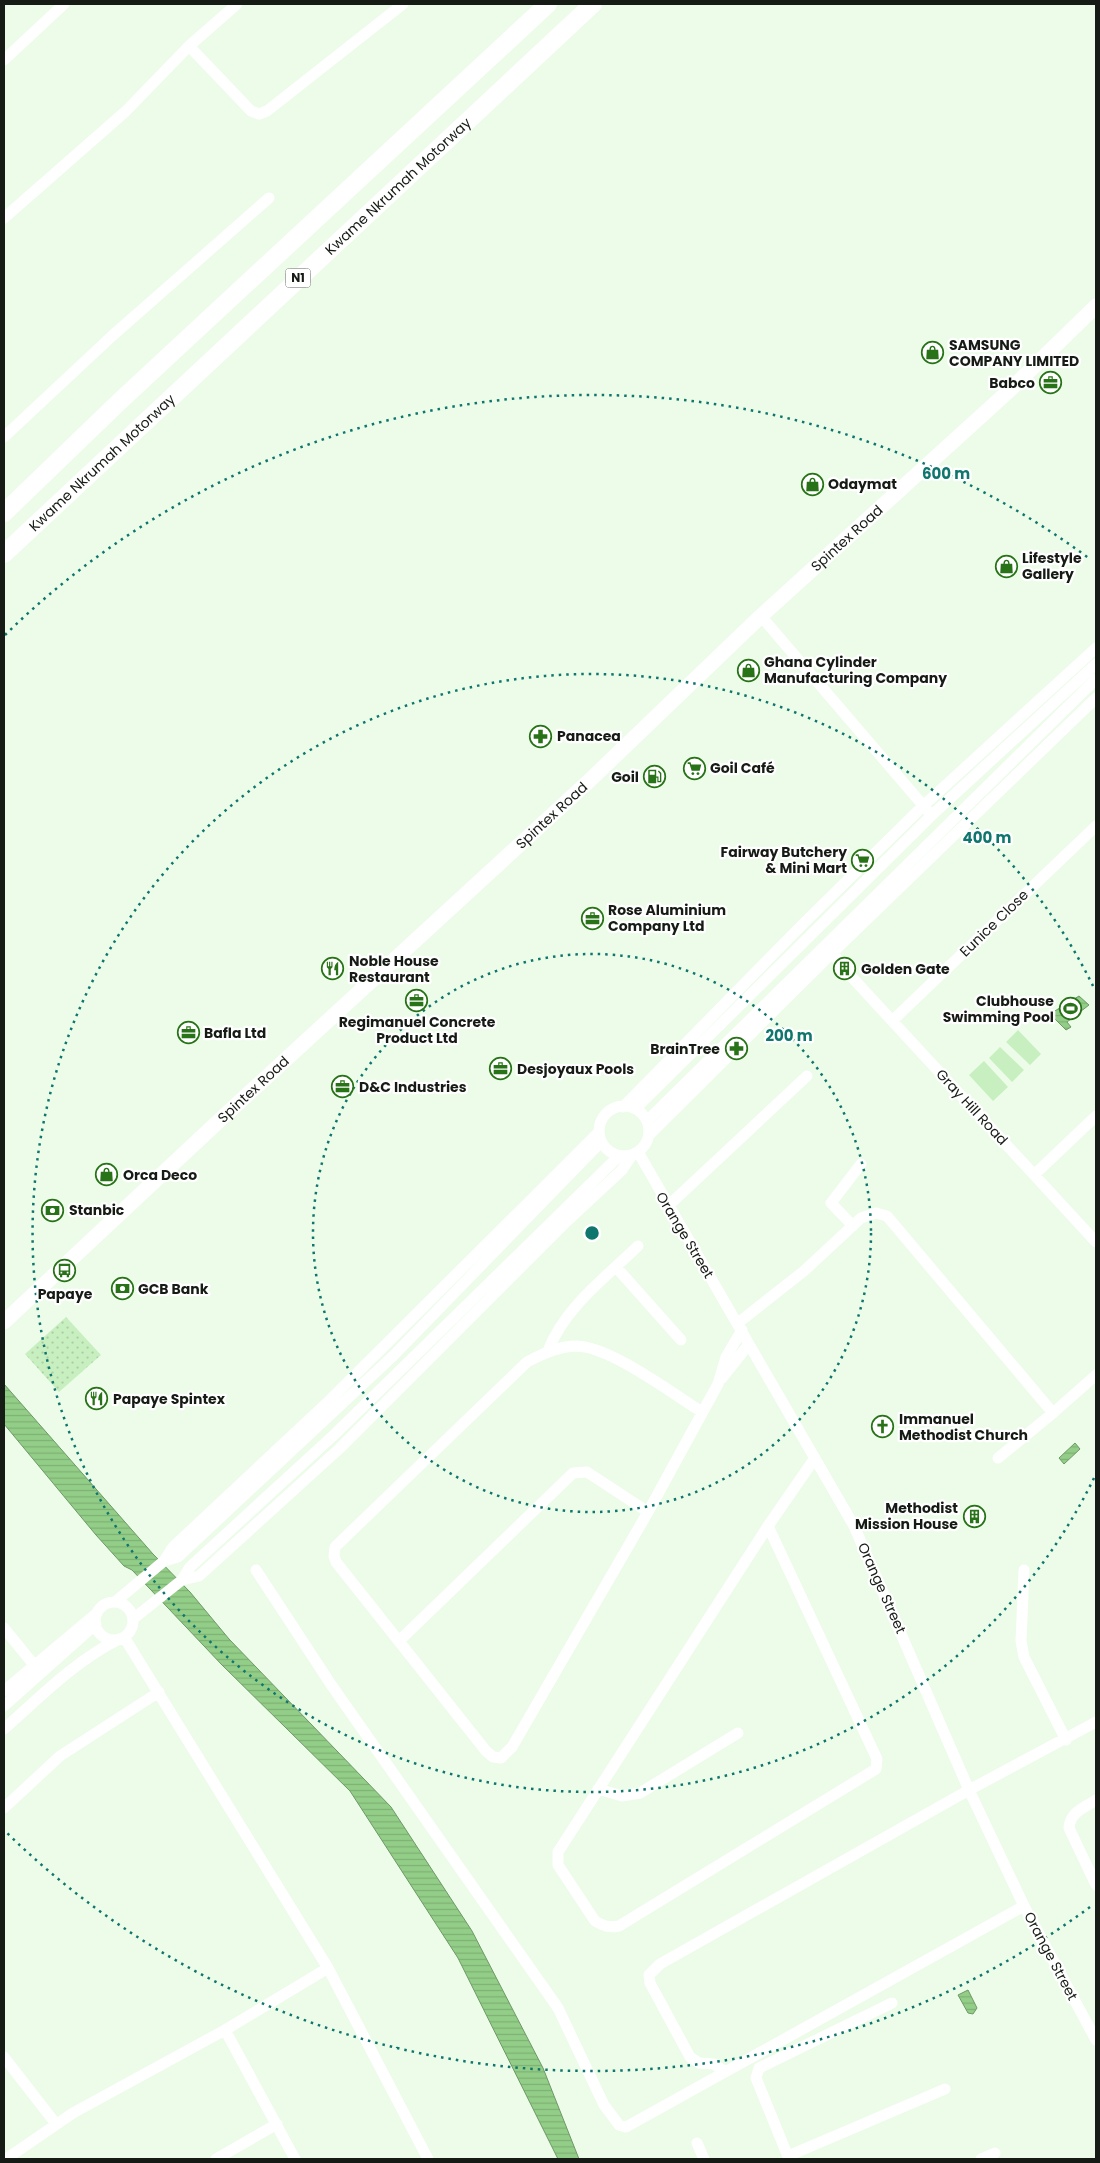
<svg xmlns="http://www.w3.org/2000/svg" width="1100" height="2163" viewBox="0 0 1100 2163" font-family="Poppins,sans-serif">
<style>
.grass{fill:url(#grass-dots)}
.park{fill:#c8efc0}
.water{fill:url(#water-rules);stroke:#6e9966}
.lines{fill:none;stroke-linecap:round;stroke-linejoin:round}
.minor{stroke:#fff;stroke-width:11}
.major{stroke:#fff;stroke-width:15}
.highway{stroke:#fff;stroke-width:18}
.ring{fill:none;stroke:#0f766e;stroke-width:2.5;stroke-dasharray:2.5 5}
.labels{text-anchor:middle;stroke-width:4.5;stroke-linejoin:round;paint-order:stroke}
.shield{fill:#fff;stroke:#5c605b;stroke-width:1}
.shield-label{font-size:12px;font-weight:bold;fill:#161c15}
.street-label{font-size:14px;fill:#161c15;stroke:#fff}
.poi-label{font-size:14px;font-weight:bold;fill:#161c15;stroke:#fff;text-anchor:start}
.centre{fill:#0f766e;stroke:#fff;stroke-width:2.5}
.ring-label{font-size:15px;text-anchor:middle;font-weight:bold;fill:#0f766e;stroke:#fff;stroke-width:4.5;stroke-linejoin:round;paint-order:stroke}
</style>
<defs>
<pattern id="grass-dots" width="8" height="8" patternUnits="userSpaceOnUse" patternTransform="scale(1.25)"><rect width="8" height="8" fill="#c8efc0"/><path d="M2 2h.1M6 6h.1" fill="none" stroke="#abcca4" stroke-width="1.8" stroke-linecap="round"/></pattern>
<pattern id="water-rules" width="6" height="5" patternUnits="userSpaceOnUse" patternTransform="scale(1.25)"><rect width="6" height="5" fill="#93ce88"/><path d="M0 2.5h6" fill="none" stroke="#7eb074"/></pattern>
</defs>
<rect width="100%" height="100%" fill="#ecfce9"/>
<path class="grass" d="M66,1317L101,1355L59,1392L25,1354Z"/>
<path class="park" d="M1018,1030L1041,1054L1030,1065L1006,1042Z
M1000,1047L1024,1070L1012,1082L989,1058Z
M984,1061L1008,1087L993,1101L969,1075Z"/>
<path class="water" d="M1079,996L1089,1005L1067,1022L1071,1027L1066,1030L1050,1014Z
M4,1384L153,1554L190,1592L229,1639L391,1807L472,1931L543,2068L579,2159H558L458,1958L350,1791L222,1665L132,1570L124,1566L96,1535L4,1424Z
M1075,1443L1080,1449L1064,1464L1059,1458Z
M968,1990L977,2008L973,2014L968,2013L958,1995Z"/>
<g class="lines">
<path class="minor" d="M189,46L251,111L259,114L267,111L403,4
M4,60L64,4
M4,218L126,111L189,46L237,4
M4,437L112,336L269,198
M761,616L927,810
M832,953L842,965
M848,973L1096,1242
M892,1021L1096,826
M599 1131a25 25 0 1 1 50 0a25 25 0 1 1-50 0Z
M623,1107L804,923L923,806L1096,648
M635,1109L932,815L1096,664
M647,1121L1096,679
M649,1135L832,953L1096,698
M638,1152L854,1526L969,1790L1024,1906L1096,2040
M1035,1174L1096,1116
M668,1206L807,1076
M853,1226L831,1203L861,1164
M616,1267L681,1340
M738,1323L804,1271L861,1218L876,1213L887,1216L1053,1413L1096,1375
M548,1351C564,1308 606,1277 638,1246
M722,1378L749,1344
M702,1412C673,1394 611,1347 577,1346C559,1346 542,1354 527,1362L335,1547L334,1556L336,1562L486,1751L493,1757L501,1758L512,1747L648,1512L718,1384L726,1357L742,1330
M998,1458L1053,1413
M768,1526L877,1759L876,1769L619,1926C609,1928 604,1926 595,1921L558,1865V1852L768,1526L815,1458
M164,1561L178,1557L393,1356L601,1142
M256,1570L332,1686L558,2008L604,2105L619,2125L626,2127L725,2072
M1024,1570L1021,1641L1024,1657L1066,1740
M182,1580L199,1576L340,1448L565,1223L622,1170L632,1155
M115,1602L164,1561L173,1547L330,1400L599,1132
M95 1621a19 19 0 1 1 38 0a19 19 0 1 1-38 0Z
M133,1619L182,1580L190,1567L335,1434L619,1156
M4,1628L34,1665
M124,1637L328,1968L428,2159
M400,1640L573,1473L587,1472L648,1512
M4,1691L97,1613
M4,1706L96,1624
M4,1729C40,1697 75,1661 119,1639
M598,1789L622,1796L640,1793L738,1733
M1096,1800C1084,1808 1070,1812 1069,1828L1096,1885
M4,1808L60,1756L159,1692
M1024,1906L725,2072L714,2064L699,2063L690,2057L650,1983L649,1975L660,1964L969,1790L1096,1722
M225,2030L295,2159
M4,2057L56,2124
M697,2143L704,2159
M788,2156L945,2089
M6,2159L73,2113L225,2030L328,1968
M216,2159L277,2124
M789,2159L756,2078L759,2068L892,2003
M981,2159L995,2153"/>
<path class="major" id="s1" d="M4,1322L222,1118L589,781L761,616L1012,388L1096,306"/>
<g class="highway">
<path d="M4,513L120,401L548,4"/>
<path id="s2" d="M4,554L593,4"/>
</g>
</g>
<g class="ring">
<circle cx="592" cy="1233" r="279"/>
<path d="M1094 1478A559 559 0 1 1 1094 988"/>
<path d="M1090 1907A838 838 0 0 1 5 1831M5 635A838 838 0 0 1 1090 559"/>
</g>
<defs>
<symbol id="shop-ring" viewBox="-11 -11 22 22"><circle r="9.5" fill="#fff" stroke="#287318" stroke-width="1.5"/><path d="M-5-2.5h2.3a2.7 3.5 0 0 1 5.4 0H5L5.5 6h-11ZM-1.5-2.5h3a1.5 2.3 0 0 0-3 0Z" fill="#287318"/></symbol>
<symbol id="office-ring" viewBox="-11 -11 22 22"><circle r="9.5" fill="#fff" stroke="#287318" stroke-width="1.5"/><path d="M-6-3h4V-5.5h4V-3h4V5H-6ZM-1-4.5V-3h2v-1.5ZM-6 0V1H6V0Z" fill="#287318"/></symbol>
<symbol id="pharmacy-ring" viewBox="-11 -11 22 22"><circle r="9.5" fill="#fff" stroke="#287318" stroke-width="1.5"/><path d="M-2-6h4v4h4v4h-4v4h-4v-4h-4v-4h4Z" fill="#287318"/></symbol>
<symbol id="supermarket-ring" viewBox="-11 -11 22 22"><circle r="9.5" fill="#fff" stroke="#287318" stroke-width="1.5"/><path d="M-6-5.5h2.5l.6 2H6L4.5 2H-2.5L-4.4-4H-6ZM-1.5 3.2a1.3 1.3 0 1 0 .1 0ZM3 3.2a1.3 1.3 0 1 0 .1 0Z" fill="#287318"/></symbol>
<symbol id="fuel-ring" viewBox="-11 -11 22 22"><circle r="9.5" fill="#fff" stroke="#287318" stroke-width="1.5"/><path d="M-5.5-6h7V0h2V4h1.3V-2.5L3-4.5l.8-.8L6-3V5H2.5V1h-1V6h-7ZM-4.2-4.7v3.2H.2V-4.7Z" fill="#287318"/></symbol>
<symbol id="restaurant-ring" viewBox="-11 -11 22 22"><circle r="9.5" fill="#fff" stroke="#287318" stroke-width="1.5"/><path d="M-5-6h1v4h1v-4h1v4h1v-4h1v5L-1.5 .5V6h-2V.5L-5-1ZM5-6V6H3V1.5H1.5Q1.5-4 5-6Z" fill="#287318"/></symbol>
<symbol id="building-ring" viewBox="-11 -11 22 22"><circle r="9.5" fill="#fff" stroke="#287318" stroke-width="1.5"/><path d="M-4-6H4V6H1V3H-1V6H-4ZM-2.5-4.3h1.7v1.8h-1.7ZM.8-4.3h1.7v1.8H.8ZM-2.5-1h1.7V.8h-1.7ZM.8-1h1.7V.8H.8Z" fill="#287318"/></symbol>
<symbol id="stadium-ring" viewBox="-11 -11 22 22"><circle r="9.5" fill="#fff" stroke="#287318" stroke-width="1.5"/><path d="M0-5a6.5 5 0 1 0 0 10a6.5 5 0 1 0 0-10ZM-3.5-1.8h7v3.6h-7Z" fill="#287318"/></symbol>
<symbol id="bank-ring" viewBox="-11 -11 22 22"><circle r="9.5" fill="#fff" stroke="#287318" stroke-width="1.5"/><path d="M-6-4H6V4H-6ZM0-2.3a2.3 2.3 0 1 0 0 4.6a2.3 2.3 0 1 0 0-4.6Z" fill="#287318"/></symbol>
<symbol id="bus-ring" viewBox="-11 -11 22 22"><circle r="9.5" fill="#fff" stroke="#287318" stroke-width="1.5"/><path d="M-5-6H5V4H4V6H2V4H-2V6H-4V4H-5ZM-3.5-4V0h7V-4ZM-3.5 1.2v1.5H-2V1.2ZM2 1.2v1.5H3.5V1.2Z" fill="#287318"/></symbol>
<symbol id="church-ring" viewBox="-11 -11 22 22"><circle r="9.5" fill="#fff" stroke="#287318" stroke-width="1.5"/><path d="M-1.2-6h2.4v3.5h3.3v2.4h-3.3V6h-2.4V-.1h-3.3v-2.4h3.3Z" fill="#287318"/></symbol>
</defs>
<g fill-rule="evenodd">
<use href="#shop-ring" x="920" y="340" width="25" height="25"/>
<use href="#office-ring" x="1038" y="370" width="25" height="25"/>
<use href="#shop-ring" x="800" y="472" width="25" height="25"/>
<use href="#shop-ring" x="994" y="554" width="25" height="25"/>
<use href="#shop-ring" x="736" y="658" width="25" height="25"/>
<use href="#pharmacy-ring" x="528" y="724" width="25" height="25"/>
<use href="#supermarket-ring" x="682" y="756" width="25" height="25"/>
<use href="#fuel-ring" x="642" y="764" width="25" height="25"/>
<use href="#supermarket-ring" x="850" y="848" width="25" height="25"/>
<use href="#office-ring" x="580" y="906" width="25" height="25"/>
<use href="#restaurant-ring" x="320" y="956" width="25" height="25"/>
<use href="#building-ring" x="832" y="956" width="25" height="25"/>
<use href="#office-ring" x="404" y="988" width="25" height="25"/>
<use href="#stadium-ring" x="1058" y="996" width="25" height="25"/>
<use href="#office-ring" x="176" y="1020" width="25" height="25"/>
<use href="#pharmacy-ring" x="724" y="1036" width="25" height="25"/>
<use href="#office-ring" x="488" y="1056" width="25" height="25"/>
<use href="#office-ring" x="330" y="1074" width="25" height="25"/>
<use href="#shop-ring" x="94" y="1162" width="25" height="25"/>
<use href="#bank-ring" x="40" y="1198" width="25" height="25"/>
<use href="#bus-ring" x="52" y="1258" width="25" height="25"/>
<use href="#bank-ring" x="110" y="1276" width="25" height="25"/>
<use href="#restaurant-ring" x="84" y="1386" width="25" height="25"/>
<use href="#church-ring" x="870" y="1414" width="25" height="25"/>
<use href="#building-ring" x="962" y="1504" width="25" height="25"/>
</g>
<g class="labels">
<rect class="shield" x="285.5" y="268.5" width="25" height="19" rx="4"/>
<g class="shield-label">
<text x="298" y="282">N1</text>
</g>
<g class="street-label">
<text dy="5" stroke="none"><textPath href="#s2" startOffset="539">Kwame Nkrumah Motorway</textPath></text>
<text dy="5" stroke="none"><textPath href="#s2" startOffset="134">Kwame Nkrumah Motorway</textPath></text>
<text dy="5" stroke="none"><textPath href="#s1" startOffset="1151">Spintex Road</textPath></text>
<text dy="5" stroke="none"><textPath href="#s1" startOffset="746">Spintex Road</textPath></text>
<text transform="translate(994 923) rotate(-44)" y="5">Eunice Close</text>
<text dy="5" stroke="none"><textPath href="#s1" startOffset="341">Spintex Road</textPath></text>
<text transform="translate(972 1107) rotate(47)" y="5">Gray Hill Road</text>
<text transform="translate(685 1235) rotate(59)" y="5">Orange Street</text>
<text transform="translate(882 1588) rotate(66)" y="5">Orange Street</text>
<text transform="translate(1051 1956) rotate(62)" y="5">Orange Street</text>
</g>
<g class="poi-label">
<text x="949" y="350">SAMSUNG<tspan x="949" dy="16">COMPANY LIMITED</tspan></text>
<text x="1035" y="388" text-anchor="end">Babco</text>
<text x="828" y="489">Odaymat</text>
<text x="1022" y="563">Lifestyle<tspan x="1022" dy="16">Gallery</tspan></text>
<text x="764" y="667">Ghana Cylinder<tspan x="764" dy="16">Manufacturing Company</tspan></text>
<text x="557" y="741">Panacea</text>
<text x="710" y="773">Goil Café</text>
<text x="639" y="782" text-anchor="end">Goil</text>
<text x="847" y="857" text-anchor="end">Fairway Butchery<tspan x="847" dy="16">&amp; Mini Mart</tspan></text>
<text x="608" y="915">Rose Aluminium<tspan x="608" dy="16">Company Ltd</tspan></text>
<text x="349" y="966">Noble House<tspan x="349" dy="16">Restaurant</tspan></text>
<text x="861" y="974">Golden Gate</text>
<text x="1054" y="1006" text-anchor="end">Clubhouse<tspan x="1054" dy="16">Swimming Pool</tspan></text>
<text x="417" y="1027" text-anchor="middle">Regimanuel Concrete<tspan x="417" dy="16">Product Ltd</tspan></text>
<text x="204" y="1038">Bafla Ltd</text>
<text x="720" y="1054" text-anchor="end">BrainTree</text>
<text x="517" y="1074">Desjoyaux Pools</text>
<text x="359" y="1092">D&amp;C Industries</text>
<text x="123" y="1180">Orca Deco</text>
<text x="69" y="1215">Stanbic</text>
<text x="138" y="1294">GCB Bank</text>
<text x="65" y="1299" text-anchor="middle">Papaye</text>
<text x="113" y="1404">Papaye Spintex</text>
<text x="899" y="1424">Immanuel<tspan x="899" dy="16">Methodist Church</tspan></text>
<text x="958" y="1513" text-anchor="end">Methodist<tspan x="958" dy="16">Mission House</tspan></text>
</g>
</g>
<circle cx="592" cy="1233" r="8" class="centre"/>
<g class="ring-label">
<text x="946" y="479">600 m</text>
<text x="987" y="843">400 m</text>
<text x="789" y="1041">200 m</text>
</g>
<rect width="1100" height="2163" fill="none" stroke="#161c15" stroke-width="10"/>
</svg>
